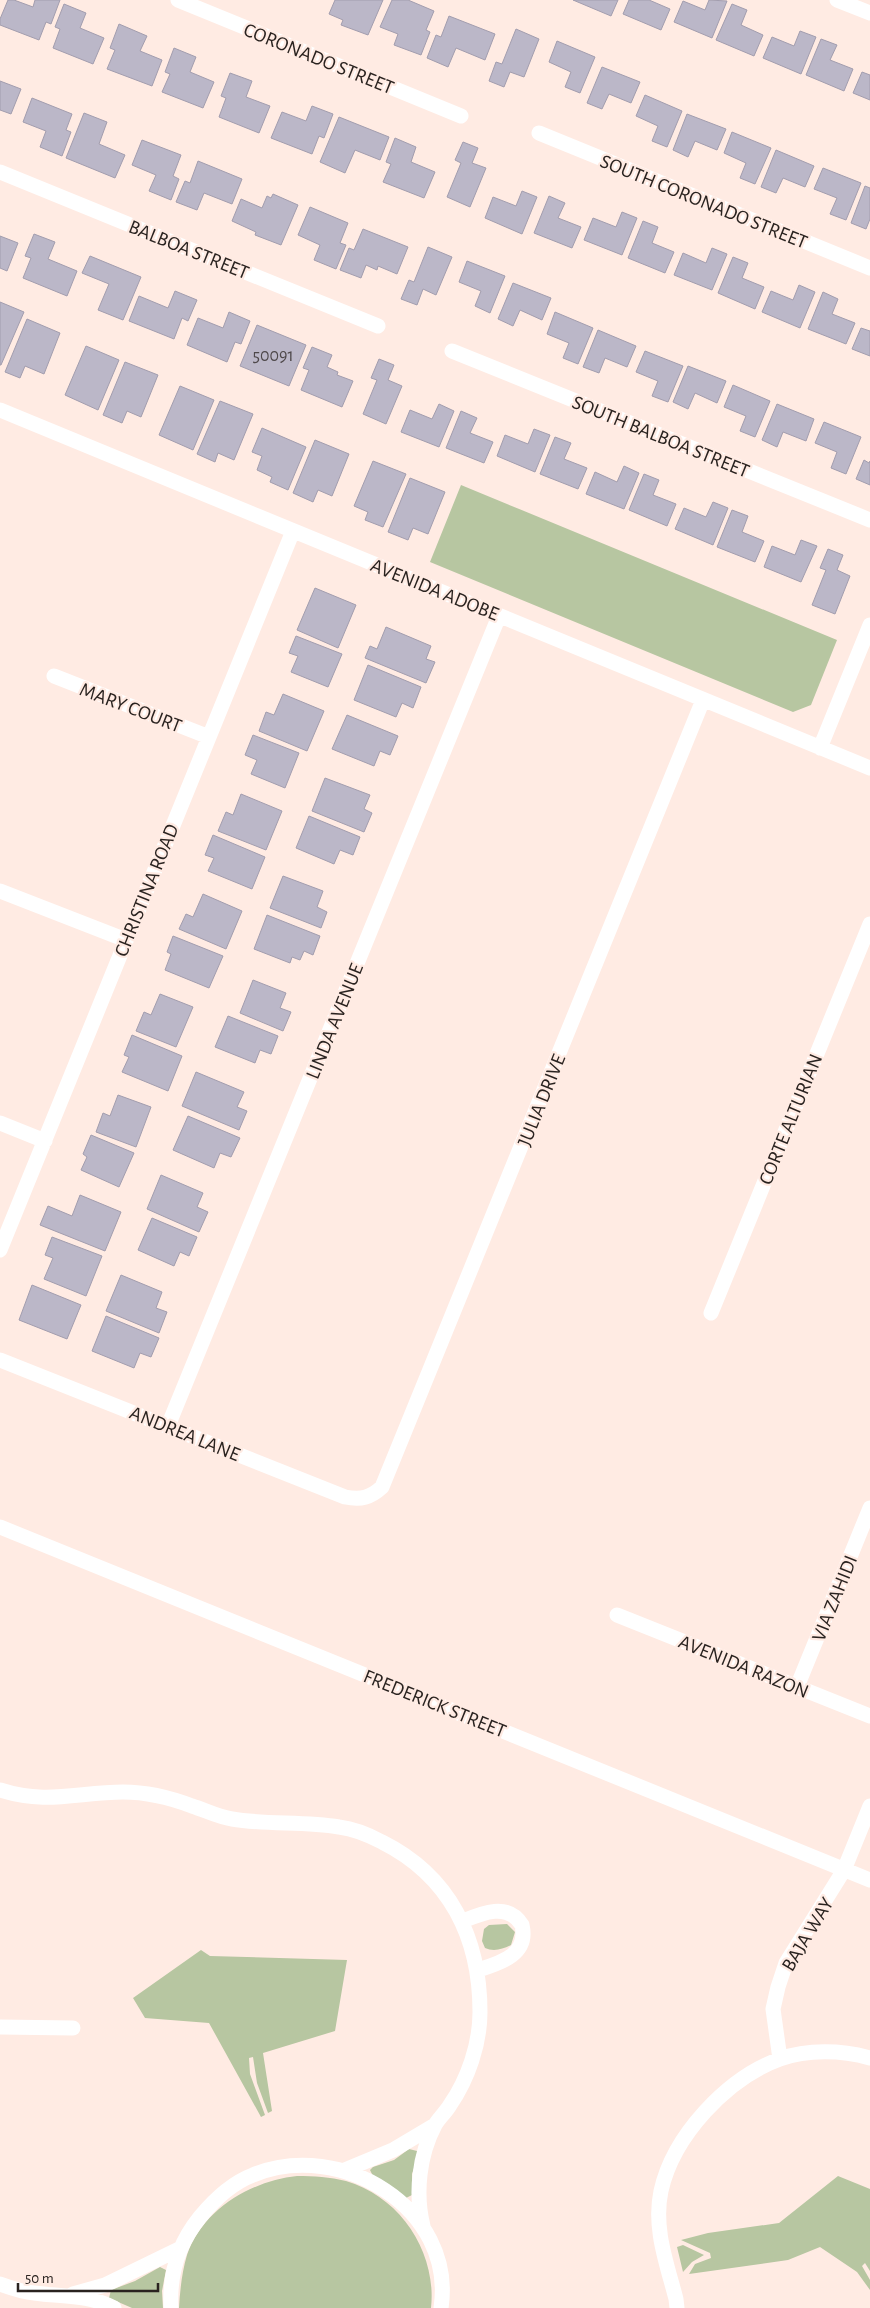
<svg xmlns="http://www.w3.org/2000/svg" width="870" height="2308" viewBox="0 0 870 2308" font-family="'Alegreya Sans',sans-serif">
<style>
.green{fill:#b7c6a1}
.building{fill:#bbb7c8;stroke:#a29dae}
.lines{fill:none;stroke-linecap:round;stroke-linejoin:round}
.minor{stroke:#fff;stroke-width:15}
.labels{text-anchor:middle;stroke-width:4.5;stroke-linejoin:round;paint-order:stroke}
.number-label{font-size:18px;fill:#4e484a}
.street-label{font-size:20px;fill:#2a2320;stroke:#ffebe3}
</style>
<rect width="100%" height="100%" fill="#ffebe3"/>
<path class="green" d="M461,485L837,640L811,705L793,712L430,562Z
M507,1924L515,1932L511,1945C503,1949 494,1952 485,1948L482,1941L484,1929L489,1925Z
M201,1950L210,1956L347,1960L335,2031L263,2053L272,2111L268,2113L257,2083L253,2057L249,2058L250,2074L265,2115L261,2117L209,2023L145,2018L133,1998Z
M409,2149L417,2151L418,2156L412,2174V2195L406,2198L385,2182L373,2176L370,2170L373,2167L394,2160Z
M297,2176C314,2176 330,2177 346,2181C401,2197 437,2253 431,2308H179C180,2290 182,2272 187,2255C203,2209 251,2181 297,2176Z
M838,2176L870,2189V2271L865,2263L862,2266L870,2280V2290L857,2272L820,2247L788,2260L689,2274L695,2264L711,2258L710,2253L681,2240L708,2233L779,2223Z
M683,2245L704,2255L692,2262L683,2272L677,2247Z
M160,2267L166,2270L162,2291L163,2308H132L109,2298L111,2290L135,2281Z"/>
<path class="building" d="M8,0H14L33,7L35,0H60L51,24L46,22L39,40L0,25V19Z
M335,0H383L368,35L341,25L343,20L329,14Z
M392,0H408L434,11L426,30L430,32L421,55L394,45L398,34L380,27Z
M573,0H618L611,16Z
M629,0H649L670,9L661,30L623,14Z
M709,0L727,1L712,38L674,22L683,1L705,10Z
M64,4L86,13L80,28L104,38L93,64L53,48L60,29L55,27Z
M732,4L747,10L741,25L763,35L754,56L716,40Z
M449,16L495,34L485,60L456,48L448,67L427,58L436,35L441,37Z
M119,24L147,36L140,51L162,60L152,86L107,69L115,50L110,48Z
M516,29L539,39L524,77L510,72L504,87L489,81L496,62L502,64Z
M800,31L816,37L801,74L763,58L772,37L794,46Z
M821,39L837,45L830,60L853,69L844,91L806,75Z
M557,41L595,57L580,93L565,87L571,72L549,62Z
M174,48L196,57L190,72L214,82L203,108L162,92L170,74L165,72Z
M602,67L640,82L631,103L609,94L602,109L587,103Z
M862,72L870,75V100L853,93Z
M230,73L252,81L246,97L270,106L259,133L219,117L226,98L221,96Z
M0,81L21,89L11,114L0,110Z
M645,95L682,111L667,147L652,141L658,126L636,116Z
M32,98L72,114L66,130L71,132L62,156L40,147L46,131L23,122Z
M312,106L333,114L324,138L319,136L312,154L271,138L282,112L306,121Z
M84,113L107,122L99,144L125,155L115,178L66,158Z
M687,114L726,129L717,150L695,141L688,157L673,150Z
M339,117L389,137L380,160L355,150L345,173L320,162Z
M732,132L771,148L755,184L740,178L746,163L724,153Z
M395,138L416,147L411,162L435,172L424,198L383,182L391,164L386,162Z
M142,140L181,155L173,176L179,179L171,200L149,191L156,175L132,165Z
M463,142L478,148L472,163L486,168L470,207L447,197L461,163L455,160Z
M776,150L814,166L805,187L783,178L776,193L761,187Z
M198,161L242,179L232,204L204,193L197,210L176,202L185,181L190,183Z
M823,168L861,183L846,220L830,214L837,198L814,189Z
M865,186L870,188V219L866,229L851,223Z
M522,191L537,197L522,234L485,218L493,197L516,206Z
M273,194L298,205L281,245L255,235L256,232L232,221L241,199L262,208L267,196L271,198Z
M549,196L565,203L558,218L581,227L572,248L534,233Z
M310,207L348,223L340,243L346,245L336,269L314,260L320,245L298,235Z
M622,212L637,218L622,255L584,240L593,218L616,227Z
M643,221L658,227L652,243L674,252L665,273L628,258Z
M363,229L408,247L397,274L378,266L377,270L366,265L361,278L340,270L349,248L354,250Z
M34,234L55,242L48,259L77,271L67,296L23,278L31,258L25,256Z
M0,236L18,243L7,271L0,268Z
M428,247L452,257L436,295L423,289L417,305L401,299L409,280L414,282Z
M712,248L727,254L712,290L674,275L683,253L706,263Z
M90,256L141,277L123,320L98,310L109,284L82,273Z
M733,257L748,263L742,278L764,287L755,309L718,293Z
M467,261L505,276L490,313L475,306L481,291L459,282Z
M513,283L551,298L542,320L520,310L513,326L498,319Z
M799,285L815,292L800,328L762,312L771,291L793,300Z
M175,291L197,300L188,321L182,318L174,339L129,321L139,296L168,308Z
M823,292L838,299L832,314L855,323L846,344L808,329Z
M0,302L24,312L1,365H0Z
M229,312L250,321L241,344L235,342L227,362L187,345L198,318L223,328Z
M555,312L593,328L578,364L563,358L569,343L547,334Z
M27,319L60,333L44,374L25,366L20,378L5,372Z
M257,325L306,345L289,386L240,366Z
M861,328L870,331V356L852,349Z
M598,330L636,346L627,367L605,358L599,373L583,367Z
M86,346L119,360L98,410L65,395Z
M312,347L332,355L327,367L338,372L337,375L353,381L342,407L301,390L309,370L303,368Z
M645,351L683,366L668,402L652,396L658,381L636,372Z
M379,359L394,365L388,380L402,386L386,424L363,414L377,380L371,378Z
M125,362L158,375L141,417L127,411L122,423L103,415Z
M688,366L726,381L717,403L695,393L688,409L673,402Z
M733,385L770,401L755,437L740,431L746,416L724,407Z
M180,386L214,400L193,450L159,435Z
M220,401L253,414L234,460L218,453L215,462L197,454Z
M439,404L454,411L439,447L401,432L410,410L432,419Z
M777,404L814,419L806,441L783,432L777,447L762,440Z
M461,411L477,418L470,433L493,442L484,463L446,448Z
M824,422L861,437L846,474L831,468L837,452L815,443Z
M262,428L306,447L288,490L270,482L272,477L257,470L262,456L252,452Z
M534,429L550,435L535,472L497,456L505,435L528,444Z
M555,437L571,443L564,459L587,468L578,489L540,474Z
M315,440L349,454L332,496L318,490L313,502L293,493Z
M864,460L869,463L870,461V485L856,479Z
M373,461L406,474L383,527L365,520L368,512L354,506Z
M624,466L639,473L624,509L586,494L595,472L617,482Z
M644,474L659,480L653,495L676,504L667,526L629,510Z
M410,478L445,492L428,534L413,528L408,540L388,532Z
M713,502L728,508L713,545L675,529L684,508L706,517Z
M732,510L748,516L742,532L764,541L755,562L717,547Z
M801,540L817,546L801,582L764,567L772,546L795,555Z
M828,549L843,555L837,570L850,576L835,614L812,605L826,570L820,568Z
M315,588L356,605L338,648L297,630Z
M386,627L431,646L426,659L435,662L426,683L365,658L370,646L377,649Z
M296,636L342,654L328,687L291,672L298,656L289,653Z
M368,665L421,687L413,708L402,703L396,717L354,700Z
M283,694L324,711L307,751L259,731L266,712L274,715Z
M347,715L398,736L390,755L380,751L374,766L332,749Z
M253,735L299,753L285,788L251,774L257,760L245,755Z
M325,778L370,795L364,809L372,813L364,832L312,811Z
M241,794L282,811L266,850L218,831L226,812L233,815Z
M309,816L360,837L353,855L340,850L334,864L296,848Z
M213,835L265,857L252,889L208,871L214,858L205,855Z
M283,876L323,891L317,907L327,912L321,928L270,908Z
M203,894L242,911L226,949L179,929L186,914L193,917Z
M267,915L320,936L313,955L304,951L300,960L292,957L290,963L254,949Z
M173,936L223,956L209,988L165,970L171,954L167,952Z
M253,980L286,993L280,1008L291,1012L283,1031L240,1013Z
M160,994L193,1007L176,1047L136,1031L144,1012L151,1015Z
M228,1016L278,1036L271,1054L260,1050L255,1063L215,1047Z
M132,1035L182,1056L168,1091L122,1072L129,1057L124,1055Z
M196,1072L244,1092L237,1107L247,1111L239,1130L182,1106Z
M118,1095L151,1107L136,1147L96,1132L103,1113L110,1116Z
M188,1116L240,1138L231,1157L220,1153L214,1168L173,1150Z
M91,1135L134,1153L119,1187L81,1170L87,1157L83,1154Z
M161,1175L203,1193L197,1207L208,1212L199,1232L147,1209Z
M80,1195L121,1212L105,1251L40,1225L48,1206L72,1216Z
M152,1218L197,1237L189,1256L180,1252L174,1266L138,1250Z
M52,1237L102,1256L86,1296L44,1279L53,1258L45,1255Z
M121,1275L162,1292L156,1308L167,1312L159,1333L106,1311Z
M32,1285L81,1305L67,1339L19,1320Z
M106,1316L159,1338L151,1357L140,1353L134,1368L92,1351Z"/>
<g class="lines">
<path class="minor" d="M178,0L461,116
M837,0L870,13
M539,133L870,268
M0,172L378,326
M452,351L870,520
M0,410L870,768
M54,676L209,737
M820,748L870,625
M0,891L126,940
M0,1123L45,1141
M0,1250L293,531
M711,1313L870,924
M0,1360L345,1497C361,1500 370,1498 382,1487L703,700
M168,1426L499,616
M0,1527L870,1880
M617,1615L870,1716
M797,1687L870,1508
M0,1790C46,1805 79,1792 123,1792C146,1792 171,1798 192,1806C205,1810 218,1817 232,1819C267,1825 304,1821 339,1827C355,1829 369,1835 382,1842C450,1876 480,1938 480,2012C480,2044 468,2079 450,2105C446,2112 439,2118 435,2125C419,2155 415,2194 423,2226
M463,1921C482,1913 508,1902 522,1925C529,1955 500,1963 478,1970
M0,2027L73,2028
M780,2059L773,2009L778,1987L786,1963L844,1870L870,1806
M345,2170L393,2150L435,2125
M0,2284C11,2288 22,2292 34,2293C63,2297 87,2294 114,2308
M73,2294L105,2285L179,2249
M171,2308C169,2274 179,2243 200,2217C214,2200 232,2183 253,2175C340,2139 456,2208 441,2308
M677,2308L676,2299C667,2264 653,2228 661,2191C673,2136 727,2078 780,2059C807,2049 842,2050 870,2058"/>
</g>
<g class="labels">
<g class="number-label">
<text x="273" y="361">50091</text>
</g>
<g class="street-label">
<text transform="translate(319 58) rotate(22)" y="7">CORONADO STREET</text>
<text transform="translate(704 201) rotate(22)" y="7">SOUTH CORONADO STREET</text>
<text transform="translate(189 249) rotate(22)" y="7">BALBOA STREET</text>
<text transform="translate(661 436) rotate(22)" y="7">SOUTH BALBOA STREET</text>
<text transform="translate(435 589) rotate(22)" y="7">AVENIDA ADOBE</text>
<text transform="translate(131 707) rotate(21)" y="7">MARY COURT</text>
<text transform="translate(146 890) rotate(-68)" y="7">CHRISTINA ROAD</text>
<text transform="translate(334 1021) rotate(-68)" y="7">LINDA AVENUE</text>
<text transform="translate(541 1100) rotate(-68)" y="7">JULIA DRIVE</text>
<text transform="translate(790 1119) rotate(-68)" y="7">CORTE ALTURIAN</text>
<text transform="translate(185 1433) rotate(22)" y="7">ANDREA LANE</text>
<text transform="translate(834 1598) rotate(-68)" y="7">VIA ZAHIDI</text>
<text transform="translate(744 1666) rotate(22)" y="7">AVENIDA RAZON</text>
<text transform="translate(435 1703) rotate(22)" y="7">FREDERICK STREET</text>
<text transform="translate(807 1934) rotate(-59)" y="7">BAJA WAY</text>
</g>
</g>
<path d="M18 2283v8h140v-8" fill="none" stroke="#2a2320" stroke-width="2.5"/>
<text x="25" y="2283" font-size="15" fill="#2a2320" stroke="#ffebe3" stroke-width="4" paint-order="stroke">50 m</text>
</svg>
